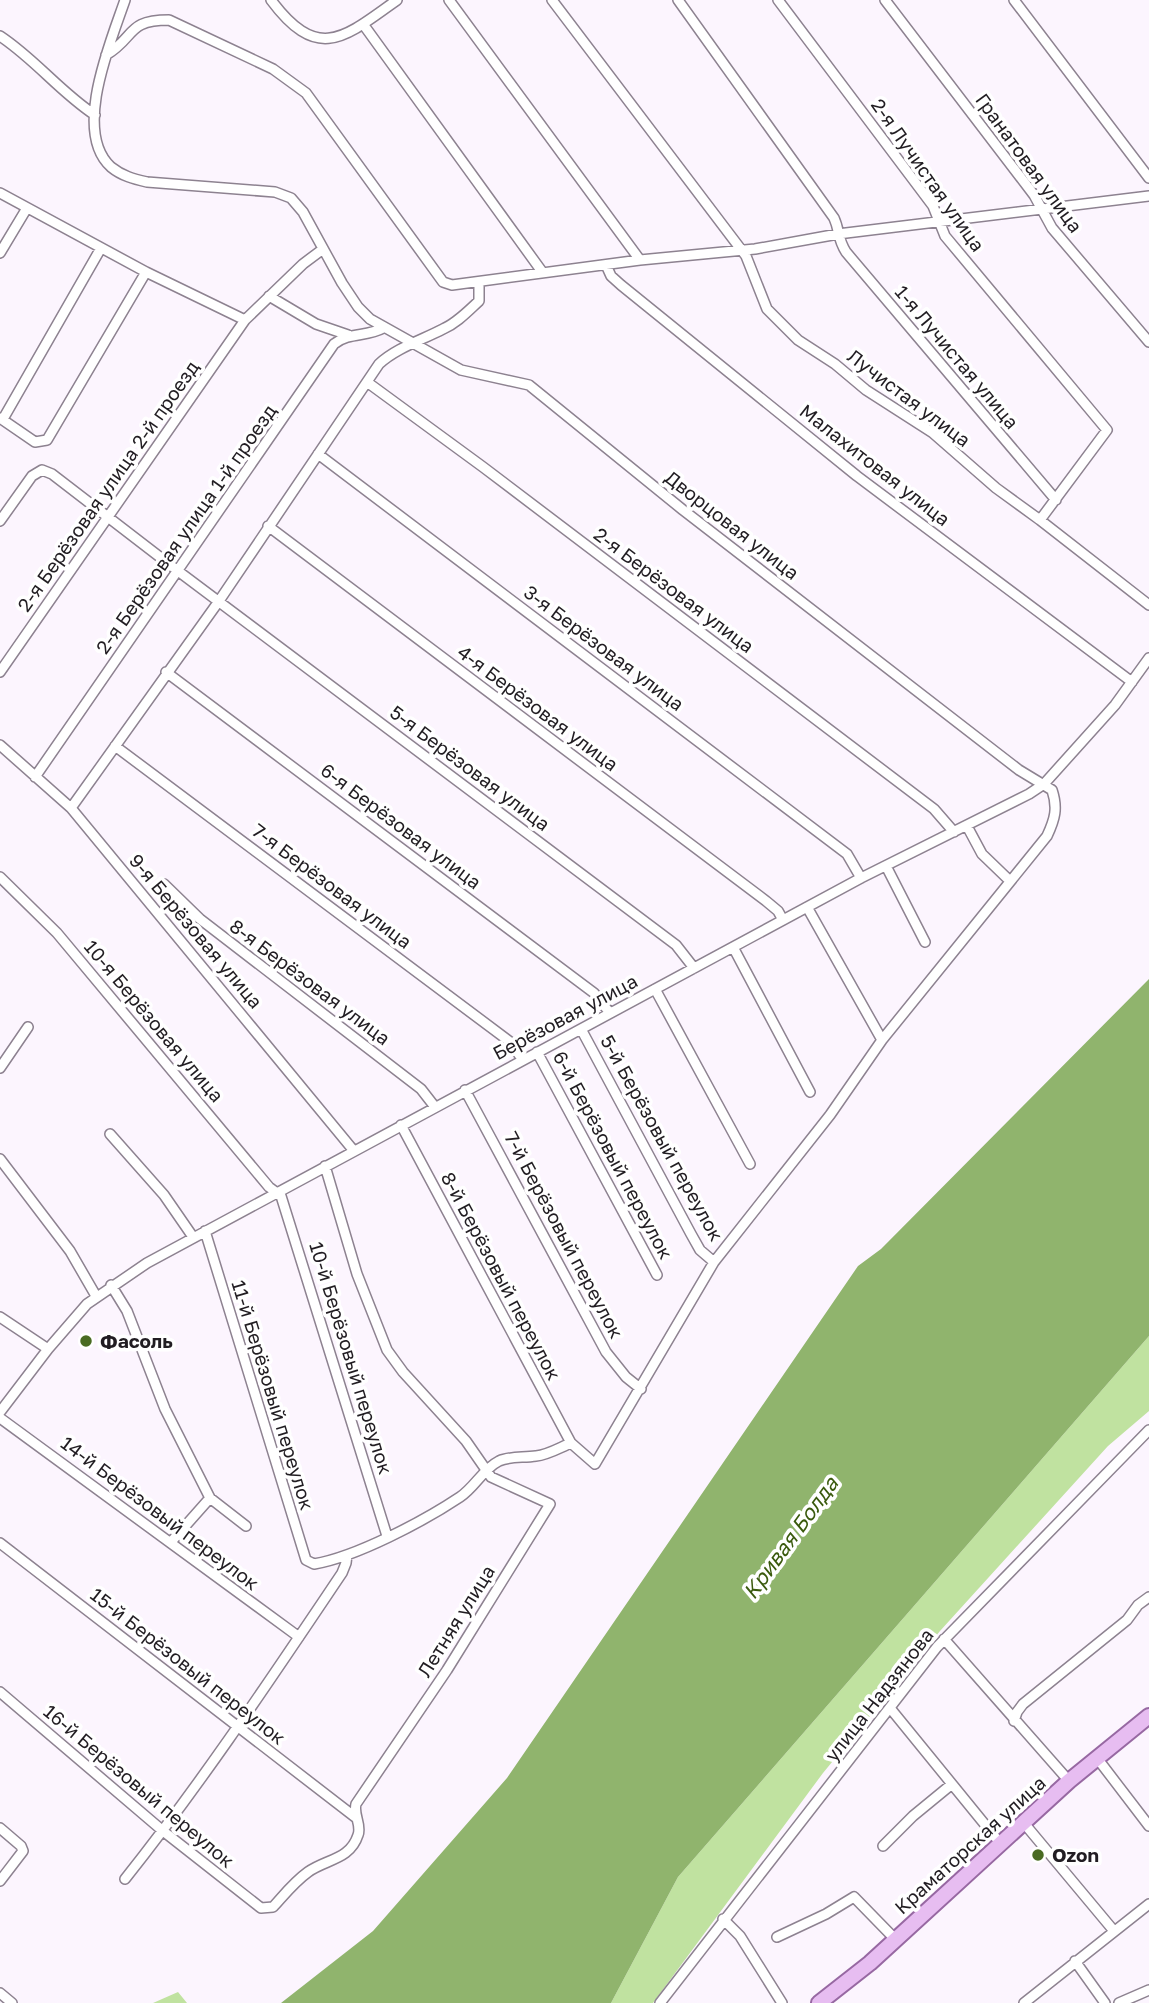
<svg xmlns="http://www.w3.org/2000/svg" width="1149" height="2003" viewBox="0 0 1149 2003" font-family="'Golos Text',sans-serif">
<style>
.green{fill:#c0e2a0}
.water{fill:#90b46d}
.lines{fill:none;stroke-linecap:round;stroke-linejoin:round}
.minor-casing{stroke:#8d8290;stroke-width:12}
.primary-casing{stroke:#9768a2;stroke-width:18}
.minor{stroke:#fff;stroke-width:9}
.primary{stroke:#e7bdf1;stroke-width:14}
.poi-dot{fill:#4a6b22;stroke:#fff;stroke-width:2.5}
.labels{text-anchor:middle;stroke-width:7;stroke-linejoin:round;paint-order:stroke}
.street-label{font-size:19px;fill:#211d22;stroke:#fff}
.poi-label{font-size:19px;font-weight:bold;fill:#211d22;stroke:#fff;text-anchor:start}
.water-label{font-size:21px;font-style:italic;fill:#3a5a0d;stroke:#fff}
</style>
<rect width="100%" height="100%" fill="#fcf5fe"/>
<path class="green" d="M1149,1336V1411L1108,1446L940,1631L823,1773L653,2003H611L678,1877Z
M178,1992L187,2003H153Z"/>
<path class="water" d="M1149,979V1336L678,1877L611,2003H281L373,1931L507,1778L858,1266L881,1249Z"/>
<g class="lines">
<defs>
<path id="minor" d="M125,0C111,41 72,132 111,167C122,176 134,179 147,182L275,192L291,198L303,212L342,283L358,307L370,319L461,370L529,385L683,510L1019,770L1052,790C1058,808 1055,819 1047,836L882,1040L830,1115L714,1262L595,1464L571,1443C559,1448 548,1455 536,1456C523,1458 510,1456 499,1461C483,1469 475,1487 460,1497C424,1521 356,1557 314,1564L306,1560L205,1231
M271,0C318,63 344,38 397,0
M449,0L640,260
M552,0L746,256L767,309L798,340L835,364L866,390L933,433L996,488L1040,520L1149,605
M678,0L834,218C840,231 837,238 846,252L1056,500
M778,0L933,206L945,236L1107,430L1040,520
M885,0L1034,195L1052,228L1149,342
M1014,0L1149,178
M363,24L543,273
M0,36C35,59 60,92 95,115
M106,55C136,37 126,20 169,20L273,69L306,93L443,282L452,285L640,260L755,249L838,234L1149,196
M0,193L146,272L245,320
M0,253L27,208
M606,265L611,276L621,285L857,476L1132,682
M269,296L316,324L348,335
M367,382L483,467L934,809L954,832
M0,418L35,442L47,440L146,272
M3,419L101,248
M318,454L847,854L861,878
M0,521L32,476L42,470L52,474L178,571L676,945L694,968
M268,526L766,901L778,911L783,920
M0,672L245,320L303,264L323,249
M166,672L594,993L610,1013
M0,745L71,808L354,1151
M115,746L509,1041L523,1060
M35,777L334,344C349,332 367,337 383,328
M71,808L219,601L379,364C396,348 422,340 443,329C457,323 468,311 479,301V282
M967,826L982,854L1010,881
M886,866L925,942
M0,877L57,933L269,1187L281,1196L387,1536
M164,884L200,919L421,1089L435,1107
M807,907L882,1040
M733,947L810,1092
M655,989L750,1164
M581,1029L691,1234L700,1250L714,1262
M537,1052L657,1275
M0,1068L28,1027
M465,1090L606,1352L626,1377L641,1389
M401,1125L571,1443
M110,1134L164,1195L193,1237
M0,1159L70,1251L96,1296
M111,1285L127,1311L165,1409L210,1498L246,1526
M0,1317L48,1349
M0,1412L48,1349L87,1304L147,1263L861,878L1029,794L1044,784L1115,705L1149,658
M0,1418L299,1637
M171,1542L210,1498
M0,1543L355,1817
M944,1639L1069,1781
M0,1692L163,1831L261,1908L273,1907C284,1895 294,1882 308,1872C326,1859 350,1860 358,1835C362,1825 353,1815 356,1804L447,1670L550,1504L491,1477L466,1441L403,1372L387,1350L357,1274L325,1166
M890,1708L1000,1843
M1014,1721L1017,1712L1023,1704L1127,1620L1138,1605L1149,1597
M1097,1758L1149,1826
M1023,1822L1114,1931
M0,1828L21,1846L23,1851L0,1881
M883,1846L913,1816L952,1784
M125,1879C203,1781 272,1677 342,1573L346,1563L347,1555
M723,1919L740,1936L782,2003
M777,1937L826,1914L854,1897L895,1939
M1075,1961L1105,2003
M0,1993L12,2003
M660,2003L937,1647L1149,1430
M1024,2003L1149,1904
M1119,2003L1149,1990"/>
<path id="primary" d="M819,2003L870,1963L1069,1781L1149,1716"/>
</defs>
<use href="#minor" class="minor-casing"/>
<use href="#primary" class="primary-casing"/>
<use href="#minor" class="minor"/>
<use href="#primary" class="primary"/>
</g>
<g class="poi-dot">
<circle cx="86" cy="1341" r="7"/>
<circle cx="1038" cy="1855" r="7"/>
</g>
<g class="labels">
<g class="street-label">
<text transform="translate(1029 163) rotate(54)" y="7">Гранатовая улица</text>
<text transform="translate(928 175) rotate(55)" y="7">2-я Лучистая улица</text>
<text transform="translate(957 357) rotate(50)" y="7">1-я Лучистая улица</text>
<text transform="translate(909 398) rotate(37)" y="7">Лучистая улица</text>
<text transform="translate(875 465) rotate(38)" y="7">Малахитовая улица</text>
<text transform="translate(108 486) rotate(-55)" y="7">2-я Берёзовая улица 2-й проезд</text>
<text transform="translate(732 525) rotate(38)" y="7">Дворцовая улица</text>
<text transform="translate(186 529) rotate(-55)" y="7">2-я Берёзовая улица 1-й проезд</text>
<text transform="translate(674 590) rotate(37)" y="7">2-я Берёзовая улица</text>
<text transform="translate(604 648) rotate(37)" y="7">3-я Берёзовая улица</text>
<text transform="translate(538 708) rotate(37)" y="7">4-я Берёзовая улица</text>
<text transform="translate(470 768) rotate(37)" y="7">5-я Берёзовая улица</text>
<text transform="translate(401 826) rotate(37)" y="7">6-я Берёзовая улица</text>
<text transform="translate(332 886) rotate(37)" y="7">7-я Берёзовая улица</text>
<text transform="translate(196 931) rotate(50)" y="7">9-я Берёзовая улица</text>
<text transform="translate(310 982) rotate(37)" y="7">8-я Берёзовая улица</text>
<text transform="translate(565 1017) rotate(-28)" y="7">Берёзовая улица</text>
<text transform="translate(154 1021) rotate(50)" y="7">10-я Берёзовая улица</text>
<text transform="translate(662 1138) rotate(61)" y="7">5-й Берёзовый переулок</text>
<text transform="translate(613 1155) rotate(62)" y="7">6-й Берёзовый переулок</text>
<text transform="translate(564 1235) rotate(62)" y="7">7-й Берёзовый переулок</text>
<text transform="translate(501 1276) rotate(62)" y="7">8-й Берёзовый переулок</text>
<text transform="translate(351 1358) rotate(73)" y="7">10-й Берёзовый переулок</text>
<text transform="translate(273 1395) rotate(73)" y="7">11-й Берёзовый переулок</text>
<text transform="translate(160 1513) rotate(37)" y="7">14-й Берёзовый переулок</text>
<text transform="translate(456 1621) rotate(-58)" y="7">Летняя улица</text>
<text transform="translate(188 1666) rotate(38)" y="7">15-й Берёзовый переулок</text>
<text transform="translate(879 1695) rotate(-52)" y="7">улица Надзянова</text>
<text transform="translate(139 1786) rotate(40)" y="7">16-й Берёзовый переулок</text>
<text transform="translate(970 1845) rotate(-42)" y="7">Краматорская улица</text>
</g>
<g class="poi-label">
<text x="100" y="1348">Фасоль</text>
<text x="1052" y="1862">Ozon</text>
</g>
<g class="water-label">
<text transform="translate(791 1538) rotate(-54)" y="7">Кривая Болда</text>
</g>
</g>
</svg>
